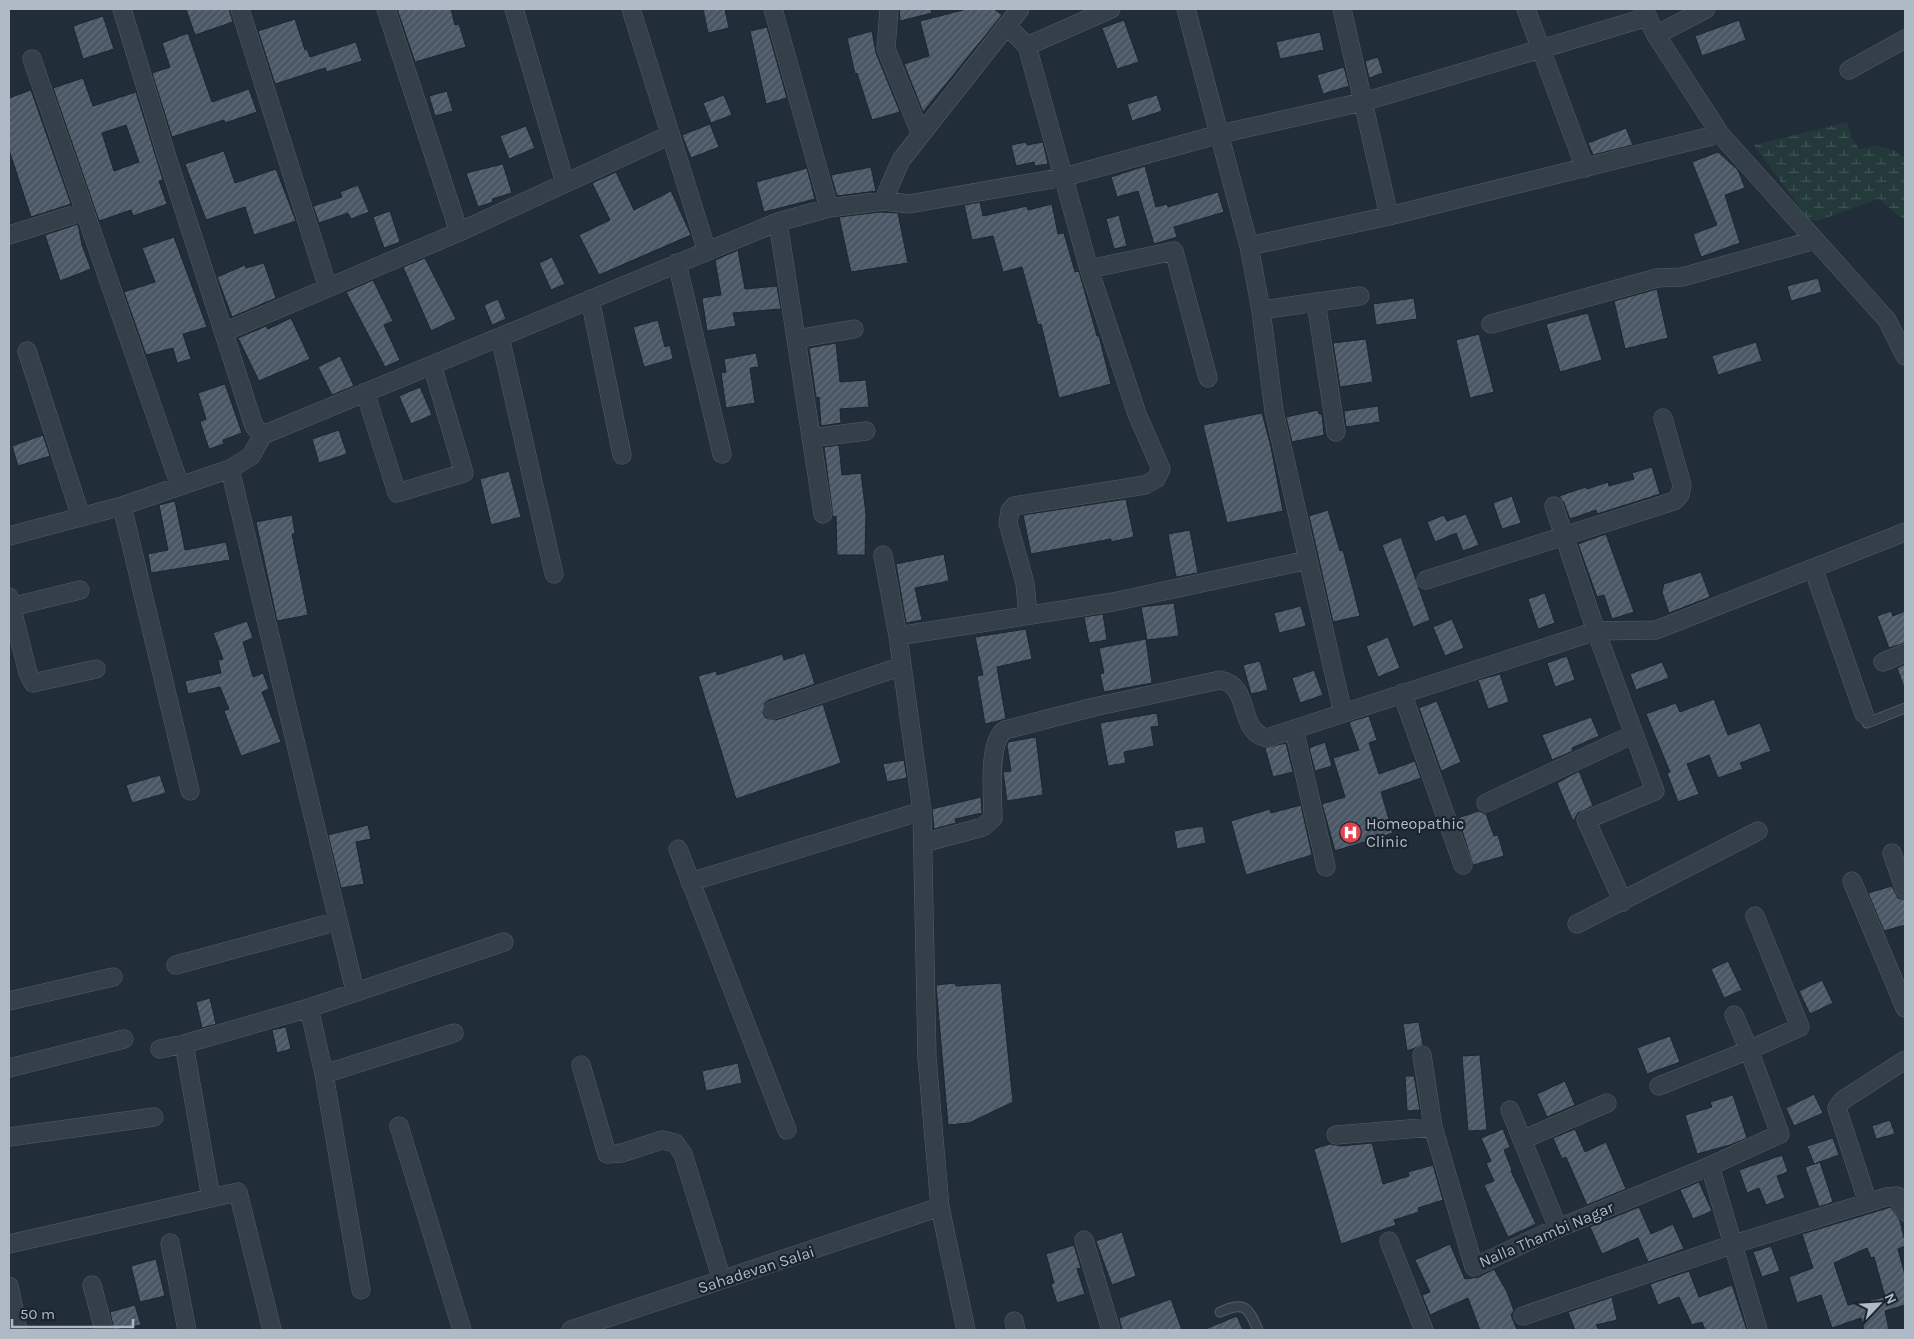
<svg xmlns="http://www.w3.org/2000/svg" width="1914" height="1339" viewBox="0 0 1914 1339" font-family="Karla,sans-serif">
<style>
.wetland{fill:url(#wetland-marsh)}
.building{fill:url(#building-hatch);stroke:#1c2630;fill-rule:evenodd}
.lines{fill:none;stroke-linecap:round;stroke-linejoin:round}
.service-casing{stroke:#535d67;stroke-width:11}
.minor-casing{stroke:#535d67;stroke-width:19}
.service{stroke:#353f49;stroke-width:9}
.minor{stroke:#353f49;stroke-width:18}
.labels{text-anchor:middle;stroke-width:4.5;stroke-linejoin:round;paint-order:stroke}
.poi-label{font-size:16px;fill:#b0bac6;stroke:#1a242e;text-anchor:start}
.street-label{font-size:16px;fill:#b0bac6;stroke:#1a242e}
</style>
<defs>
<pattern id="wetland-marsh" width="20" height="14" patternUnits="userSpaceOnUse" patternTransform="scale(1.25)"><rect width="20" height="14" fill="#23393a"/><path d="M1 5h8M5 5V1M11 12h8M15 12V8" fill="none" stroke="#405455"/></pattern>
<pattern id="building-hatch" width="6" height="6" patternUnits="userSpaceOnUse" patternTransform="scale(1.25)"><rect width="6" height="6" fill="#4a5765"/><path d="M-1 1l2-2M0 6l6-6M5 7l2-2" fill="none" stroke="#626d7a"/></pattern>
</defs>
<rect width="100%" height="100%" fill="#212d39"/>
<path class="wetland" d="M1847,122L1853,140L1859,149C1876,144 1892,146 1905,158V221L1879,199L1817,221L1808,219L1754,145Z"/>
<path class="building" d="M186,9H229L233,22L195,35Z
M397,9H451L455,25L459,24L466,47L415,62Z
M703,9H725L729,28L708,33Z
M899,9H931L932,13L900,21Z
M967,9H994L1002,15L923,112L904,64L929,56L920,21Z
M103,16L114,49L83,59L73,26Z
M295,19L305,50L307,49L310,57L356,42L362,61L327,72L325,68L275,84L258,31Z
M1124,20L1139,62L1117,69L1102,28Z
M1739,20L1746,40L1702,56L1695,36Z
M767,27L787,98L766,104L750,31Z
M872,31L876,53L900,112L872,120L857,73L855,74L847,38Z
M1320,32L1324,50L1280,59L1276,42Z
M188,33L212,102L249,89L257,112L225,123L224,120L172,137L152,73L170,67L162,43Z
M1378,57L1383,73L1369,78L1365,61Z
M1344,67L1349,86L1323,94L1317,75Z
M83,78L93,106L136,92L163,180L159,181L167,204L133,216L131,210L99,221L53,88ZM126,125L139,162L114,171L102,133Z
M31,90L71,204L31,217L9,150V98Z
M447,91L453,111L435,116L429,96Z
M724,95L732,115L711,123L703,103Z
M1157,95L1162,111L1132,121L1127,104Z
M710,124L719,147L691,158L682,135Z
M526,126L535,148L509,159L500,136Z
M1626,128L1633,145L1593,155L1588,143Z
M1026,142L1027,145L1043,142L1048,164L1035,166L1034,162L1016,166L1011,145Z
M224,151L235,183L276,169L296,221L254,235L245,207L206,220L185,164Z
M1718,152L1738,170L1745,188L1725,195L1740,243L1701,257L1693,234L1717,225L1692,162Z
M503,164L512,193L492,199L493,202L478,207L466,173Z
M1145,166L1156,207L1167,204L1168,207L1218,192L1224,212L1174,227L1177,237L1154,244L1138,191L1117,197L1111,177Z
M871,167L876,191L837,196L831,175Z
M807,168L815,199L764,212L756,182Z
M616,172L634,210L671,191L691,235L599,275L579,235L610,220L592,183Z
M358,185L369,212L351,219L348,213L319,223L313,206L342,197L340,192Z
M980,202L983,216L1027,206L1028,210L1052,204L1058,234L1064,233L1075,272L1079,271L1097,336H1099L1111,384L1059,398L1041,324L1038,325L1022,267L1003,272L993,236L972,240L964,205Z
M390,211L400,242L384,248L373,217Z
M880,212L898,213L908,263L851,272L839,217Z
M1119,215L1127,246L1114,249L1106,219Z
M78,224L82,245L91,269L60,281L45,235Z
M174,237L207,327L183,334L191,359L177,363L173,348L146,355L124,292L155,282L142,248Z
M738,250L745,289L777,286L781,309L733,313L736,326L707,331L702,298L721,295L715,260Z
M552,257L565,284L551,290L539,263Z
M425,258L456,319L431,331L403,267Z
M264,263L276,298L232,317L217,277L245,265L246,268Z
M1818,278L1822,292L1791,301L1787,286Z
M373,280L393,321L384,325L400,360L385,367L346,292Z
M1657,289L1668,338L1625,349L1614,301Z
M1414,298L1417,319L1376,325L1373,304Z
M498,299L506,319L492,325L484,305Z
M1588,313L1602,360L1560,372L1546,324Z
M291,318L310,359L259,381L238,338L266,326L268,329Z
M658,320L665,347L670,345L673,359L644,367L633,327Z
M1479,334L1494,392L1470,398L1456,340Z
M1366,339L1373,382L1340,387L1333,343Z
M1756,342L1762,361L1718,375L1712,356Z
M836,343L840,382L866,380L869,407L840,409L841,423L821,426L819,397L816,398L809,348Z
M756,353L759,367L750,368L755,403L726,408L721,373L726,372L724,359Z
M340,356L354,386L332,395L318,367Z
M225,384L242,433L223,440L224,444L209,449L200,422L206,419L198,393Z
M420,387L432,415L411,424L399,396Z
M1378,406L1380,422L1346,427L1344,411Z
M1318,410L1319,414H1322L1324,435L1292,442L1286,417Z
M1262,413L1271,447L1283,511L1227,523L1203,425Z
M339,430L347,454L319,463L312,439Z
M43,435L50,456L18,466L12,446Z
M839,445L842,475L861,473L866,514L865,555H837L836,516L833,517L824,447Z
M1652,467L1660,494L1597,514L1596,510L1570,519L1564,503L1559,496L1586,487L1587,489L1608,482L1609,486L1634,479L1632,473Z
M509,471L521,517L491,525L480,479Z
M1512,496L1521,523L1502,529L1493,503Z
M1126,499L1134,537L1111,542V539L1031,554L1023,515Z
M175,501L185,550L226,542L230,560L151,573L148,554L168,550L159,505Z
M1328,510L1340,551L1343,550L1360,616L1333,622L1309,516Z
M1466,514L1479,545L1463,551L1456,533L1435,542L1427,522L1444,515L1447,521Z
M292,515L295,533L292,534L308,615L277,621L256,522Z
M1190,530L1198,573L1176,577L1168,534Z
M1606,534L1634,612L1612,619L1604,595L1597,597L1578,544Z
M1401,537L1430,620L1413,627L1382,545Z
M944,554L949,581L915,588L922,620L906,623L896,564Z
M1701,572L1710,597L1669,613L1662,592L1664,584Z
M1545,593L1555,623L1538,629L1528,599Z
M1174,603L1179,636L1147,640L1141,607Z
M1301,606L1306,626L1279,633L1274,613Z
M1891,611L1893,616L1905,611V643L1889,648L1877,616Z
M1103,614L1107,640L1089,643L1084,617Z
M1452,619L1464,648L1445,656L1433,627Z
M247,621L253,638L243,642L253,677L263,673L269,689L262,692L281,742L241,756L224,711L229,709L220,687L188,694L185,681L221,673L218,660L223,659L213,633Z
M1026,629L1032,659L997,667L1006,719L985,724L977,676L983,675L975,637Z
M1388,637L1400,668L1378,677L1366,646Z
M1146,639L1152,683L1104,692L1100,674L1104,673L1099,648Z
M805,653L815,684L769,700L765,703L763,713L766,718L776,720L823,704L841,763L736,799L698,676L716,671L717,675L782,654L784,660Z
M1567,656L1575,680L1555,687L1547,663Z
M1260,661L1268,690L1251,694L1243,665Z
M1662,662L1669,678L1636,690L1630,674Z
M1905,664V687H1904L1897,668Z
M1314,670L1323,695L1300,703L1292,678Z
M1500,674L1509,702L1488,709L1478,680Z
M1714,699L1728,735L1760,723L1771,751L1740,763L1743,769L1718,778L1709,755L1687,764L1699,794L1678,802L1667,773L1670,772L1646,714L1676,703L1680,712Z
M1437,701L1461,762L1441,771L1419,708Z
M1157,713L1159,726L1151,727L1154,746L1124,752L1126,763L1108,766L1100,723Z
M1369,716L1377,740L1369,743L1379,774L1415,761L1421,778L1381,792L1393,833L1335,851L1322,804L1345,797L1333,758L1359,750L1349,722Z
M1591,717L1599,736L1572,748L1573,751L1552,760L1542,735Z
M1036,737L1043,795L1007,801L1003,772L1011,771L1007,746L1008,742Z
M1325,742L1332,766L1315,771L1309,748Z
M1286,743L1293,772L1273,777L1265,748Z
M904,760L907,778L887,782L883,764Z
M1579,771L1593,806L1578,813L1573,821L1557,783Z
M160,775L166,793L132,803L126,785Z
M981,797L982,813L955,819L956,823L934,829L932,809Z
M1301,805L1312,855L1246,875L1231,821L1270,809L1271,813Z
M1479,811L1486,814L1494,836L1498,835L1504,856L1473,865L1458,818Z
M368,825L371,839L356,842L364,884L341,888L328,835Z
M1203,826L1206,843L1177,849L1174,831Z
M1892,886L1898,898L1905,900V925L1884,931L1868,893Z
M1728,961L1742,990L1724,998L1711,969Z
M1822,980L1833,1003L1810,1014L1799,991Z
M955,983L956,986L1001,983L1013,1102L969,1123L948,1125L936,985Z
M210,998L216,1024L202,1028L196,1002Z
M1419,1022L1423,1045L1407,1051L1403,1024Z
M286,1027L291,1049L277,1053L272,1030Z
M1670,1036L1680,1062L1647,1074L1637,1048Z
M1480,1055L1487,1130L1468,1131L1462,1056Z
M738,1063L742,1083L706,1091L702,1071Z
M1405,1076H1414L1420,1110L1407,1111Z
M1565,1081L1575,1105L1547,1117L1537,1094Z
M1814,1094L1823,1113L1794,1126L1786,1108Z
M1733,1095L1747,1138L1730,1145L1697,1154L1685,1115L1712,1107L1710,1102Z
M1890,1120L1895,1134L1876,1139L1872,1126Z
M1503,1129L1510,1147L1504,1150L1512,1170L1511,1171L1536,1224L1508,1237L1484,1185L1494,1181L1486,1163L1491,1161L1481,1138Z
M1575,1129L1585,1152L1606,1142L1626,1189L1587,1205L1566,1157L1562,1159L1553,1138Z
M1833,1138L1839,1155L1814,1164L1807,1146Z
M1372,1143L1383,1184L1409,1176L1408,1172L1433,1165L1443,1200L1418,1208L1419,1212L1394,1220L1396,1225L1341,1244L1314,1149L1330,1144L1341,1146Z
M1782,1155L1788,1172L1777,1176L1785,1198L1766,1205L1759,1188L1747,1193L1739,1170Z
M1820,1162L1833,1202L1819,1207L1805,1167Z
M1699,1182L1712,1211L1693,1219L1680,1190Z
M1639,1207L1651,1234L1673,1224L1684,1249L1648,1262L1638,1238L1602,1254L1590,1227Z
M1891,1207L1900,1221L1905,1242V1246L1898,1249L1905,1275V1305L1885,1311L1889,1330H1864L1861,1318L1832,1328L1821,1295L1797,1303L1789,1277L1813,1268L1802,1234ZM1867,1248L1871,1258L1874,1257L1885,1297L1848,1305L1834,1263Z
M1122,1232L1136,1276L1112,1285L1096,1241Z
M1450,1244L1465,1279L1479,1277L1494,1269L1507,1292L1514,1311L1511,1315L1517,1330H1480L1468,1298L1430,1315L1422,1295L1430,1292L1415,1260Z
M1074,1245L1081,1268L1077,1269L1085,1294L1057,1303L1051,1284L1054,1283L1046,1254Z
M1771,1246L1780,1271L1762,1277L1753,1252Z
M156,1259L165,1296L140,1302L131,1266Z
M1689,1271L1699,1297L1732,1285L1747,1330H1705L1702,1322L1692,1325L1679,1297L1658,1305L1650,1284Z
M1612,1297L1617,1320L1596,1325L1599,1330H1575L1568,1312Z
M1171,1299L1182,1330H1122L1119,1318Z
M135,1305L141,1325L114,1330L110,1312Z
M1237,1316L1243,1330H1203Z"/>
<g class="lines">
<defs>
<path id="service" d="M1864,714L1867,723L1905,708
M1220,1312C1245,1301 1248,1307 1258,1330"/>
<path id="minor" d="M122,9L166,154L254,426L263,435
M240,9L328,288
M386,9L459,232
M514,9L565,183
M631,9L707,251
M773,9L829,208
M889,9L886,49L921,135
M1186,9L1249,246L1261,310L1360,296
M1342,9L1389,216
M1526,9L1585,168
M1643,9L1656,35L1720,134L1887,320L1905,356
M1007,26L1027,46L1089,269L1137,414L1161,469L1156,479L1145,485L1014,506L1010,511L1008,523L1025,583L1028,615
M1656,35L1706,9
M1027,46L1111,9
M32,59L180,486L230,469L251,456L263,435L778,222L829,208L883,201L909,204L1064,177L1220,134L1363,102L1648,17
M1849,70L1905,39
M883,201L901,160L1020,9
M778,222L823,514
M9,235L85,211
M1249,246L1389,216L1720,134
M677,263L722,454
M1089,269L1174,251L1208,378
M590,299L622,455
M1316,302L1336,432
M1261,310L1274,411L1343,713
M1491,324L1657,278L1682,277L1815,240
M224,332L459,232L670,135
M500,337L554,574
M796,339L854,329
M27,351L81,517
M365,392L397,493L464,473L432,365
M811,438L866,431
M230,469L355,991
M180,486L122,506L190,791
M1554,506L1596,631L1655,791L1586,820L1623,902
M9,536L122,506
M883,555L898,636L922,811L927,1058L940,1207L966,1330
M1813,568L1864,714
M1426,580L1674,501L1680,495L1682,485L1663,418
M9,597L28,673L33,683L96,669
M11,607L80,590
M898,636L1113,602L1308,560
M1883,662L1905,653
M1402,693L1463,865
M773,710L902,666
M1294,729L1326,867
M1486,803L1634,734
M923,843L983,827L993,818C993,797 987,742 1005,730L1094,707L1220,680C1253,686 1236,731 1267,738L1596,631L1656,630L1905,532
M678,849L787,1130
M1892,853L1905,890
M1852,881L1905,1008
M690,882L922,811
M1577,924L1758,831
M176,965L338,921
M9,1001L113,977
M309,1008L324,1074L361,1290
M160,1049L184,1044
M1422,1055L1433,1127
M581,1065L607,1154L622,1153L662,1140L675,1143L683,1154L722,1280
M9,1068L124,1039
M324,1074L454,1033
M1659,1086L1749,1050L1734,1015
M1510,1110L1558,1228
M399,1126L462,1330
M1336,1135L1433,1127L1474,1267L1544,1234L1710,1166L1758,1330
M9,1137L154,1117
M1522,1140L1607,1103
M1710,1166L1780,1134L1749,1050L1800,1027L1755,916
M211,1198L238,1192L272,1330
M1868,1203L1837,1108L1843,1100L1905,1060
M1084,1240L1111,1330
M1389,1241L1424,1330
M170,1243L187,1330
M9,1244L211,1198L184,1044L309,1008L504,942
M92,1285L104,1330
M9,1286L18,1330
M1523,1316L1734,1244L1886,1197L1897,1196L1905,1212
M1014,1321L1016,1330
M571,1330L940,1207"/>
</defs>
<use href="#service" class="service-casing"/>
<use href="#minor" class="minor-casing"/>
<use href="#service" class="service"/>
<use href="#minor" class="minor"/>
</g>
<defs>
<symbol id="hospital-disc" viewBox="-11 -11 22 22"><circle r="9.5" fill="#e0444e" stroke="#1a242e"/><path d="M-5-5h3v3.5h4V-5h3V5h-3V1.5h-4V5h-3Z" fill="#fff"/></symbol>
</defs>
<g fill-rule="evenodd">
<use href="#hospital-disc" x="1338" y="820" width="25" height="25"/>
</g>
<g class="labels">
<g class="poi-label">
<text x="1366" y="829">Homeopathic<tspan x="1366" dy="18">Clinic</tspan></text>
</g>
<g class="street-label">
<text transform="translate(1546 1234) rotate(-23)" y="6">Nalla Thambi Nagar</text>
<text transform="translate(756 1269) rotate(-18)" y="6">Sahadevan Salai</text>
</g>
</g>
<rect width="1914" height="1339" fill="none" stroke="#b0bac6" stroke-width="20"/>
<g transform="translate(1879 1304) rotate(65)" stroke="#1a242e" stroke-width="4" paint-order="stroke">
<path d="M0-4L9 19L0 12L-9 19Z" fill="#b0bac6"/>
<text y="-8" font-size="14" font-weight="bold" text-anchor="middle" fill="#b0bac6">N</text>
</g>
<path d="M12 1319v8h121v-8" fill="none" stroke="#b0bac6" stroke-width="2.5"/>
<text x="20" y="1319" font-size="15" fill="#b0bac6" stroke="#1a242e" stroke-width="4" paint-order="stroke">50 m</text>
</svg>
